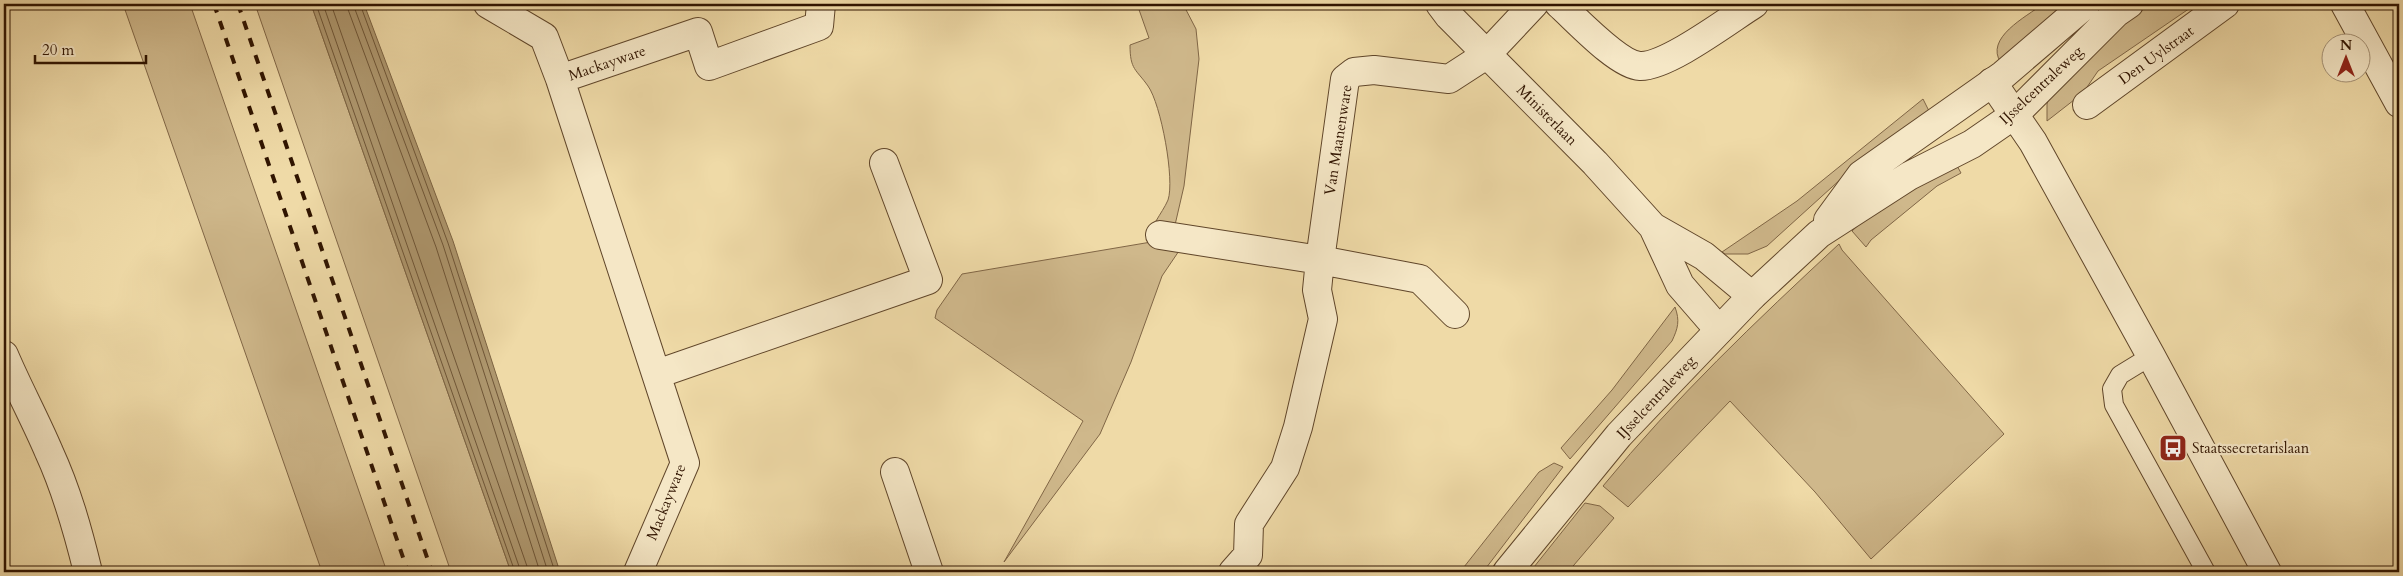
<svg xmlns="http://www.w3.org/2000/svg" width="2403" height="576" viewBox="0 0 2403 576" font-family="Cardo,serif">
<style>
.green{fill:#cfb88b;stroke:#806646}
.water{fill:#ae976e;stroke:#7c6342}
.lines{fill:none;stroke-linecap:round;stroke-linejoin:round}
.shore{stroke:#6f5637;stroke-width:1}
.service-casing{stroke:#60462a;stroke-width:20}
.minor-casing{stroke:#60462a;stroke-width:30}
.tertiary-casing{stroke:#60462a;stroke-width:30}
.service{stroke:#f5e7c6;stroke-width:18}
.minor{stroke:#f5e7c6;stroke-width:28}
.tertiary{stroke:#f5e7c6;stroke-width:28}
.rail{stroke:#301400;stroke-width:4;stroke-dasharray:9 9;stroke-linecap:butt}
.labels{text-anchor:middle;stroke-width:4.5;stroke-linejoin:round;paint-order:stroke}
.street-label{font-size:15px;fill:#301400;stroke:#f5e7c6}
.poi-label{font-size:15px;fill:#301400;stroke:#f5e7c6;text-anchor:start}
</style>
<rect width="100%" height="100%" fill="#efdaa7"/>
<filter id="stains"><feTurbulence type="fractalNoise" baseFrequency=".004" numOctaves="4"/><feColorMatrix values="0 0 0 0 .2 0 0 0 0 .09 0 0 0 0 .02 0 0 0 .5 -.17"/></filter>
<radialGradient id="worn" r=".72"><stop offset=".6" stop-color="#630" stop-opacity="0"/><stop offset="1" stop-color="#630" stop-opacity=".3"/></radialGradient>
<path class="green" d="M123,4H190L387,572H322Z
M255,4H311L511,572H451Z
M1137,4H1183L1196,29L1199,59L1184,186L1175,225L1156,221C1160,214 1165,207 1168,200C1175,180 1161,104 1148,86C1136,69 1130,70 1130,45L1149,38Z
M2043,4H2069L2001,63C1984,38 2026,17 2043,4Z
M2144,4H2196L2098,71L2083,93L2047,121V104L2051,90L2131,13Z
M1923,99L1930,113L1853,168L1767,246L1748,254H1725L1722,252L1797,201Z
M1955,162L1961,173L1937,186L1871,240L1866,247L1852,231L1865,219Z
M1163,240L1183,245L1162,276L1131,362L1100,434L1004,562L1083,421L935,318L937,310L962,274Z
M1839,244L1842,250L2004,434L1871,559L1815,492L1730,401L1628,507L1603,486C1675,398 1756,321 1839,244Z
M1675,307C1680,321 1678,328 1672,341L1570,459L1561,448L1612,390Z
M1554,463L1563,467L1483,572H1460L1539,472Z
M1585,503L1600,506L1614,518L1568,572H1530Z"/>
<path class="water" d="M311,4H364L453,241L560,572H511Z"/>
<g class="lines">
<path class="shore" d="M316,4L515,572
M323,4L521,572
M331,4L529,572
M346,4L436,247L540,572
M353,4L443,245L548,572
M360,4L448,243L555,572"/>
<defs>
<path id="service" d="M2151,356L2120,375L2112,389L2114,405L2206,572"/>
<path id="minor" d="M488,4L544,37L560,79
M1440,4L1449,16L1595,163L1653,227L1680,285L1719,330
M1559,4C1576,19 1618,65 1640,66C1667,67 1730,19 1754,4
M2345,4L2399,103
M1992,82L2033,142L2151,356L2267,572
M2087,105L2225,4
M1653,227L1704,256L1752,296
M1160,235L1320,260L1420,279L1455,314
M4,355C18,388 35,419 49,452C67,491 78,531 88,572
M657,374L928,280L884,163
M895,472L929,572
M638,572L685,463L560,79L698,32L709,66L819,26L821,4
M1233,572L1248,555L1249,524L1285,468L1298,427L1323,319L1317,290L1320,260L1345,79L1354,72L1374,70L1449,79L1486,55L1534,4"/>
<path id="tertiary" d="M1828,220L1861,175L2003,75L2086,4
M1507,572L1619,435L1752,296L1819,234L1909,176L1972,144L2014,115L2116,13L2129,4"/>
</defs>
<use href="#service" class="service-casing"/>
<use href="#minor" class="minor-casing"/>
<use href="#tertiary" class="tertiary-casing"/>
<use href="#service" class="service"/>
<use href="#minor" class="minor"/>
<use href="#tertiary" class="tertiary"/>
<path class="rail" d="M214,4L408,572
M238,4L432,572"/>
</g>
<defs>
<symbol id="bus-square" viewBox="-11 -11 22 22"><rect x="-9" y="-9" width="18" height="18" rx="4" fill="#8f2418" stroke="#f5e7c6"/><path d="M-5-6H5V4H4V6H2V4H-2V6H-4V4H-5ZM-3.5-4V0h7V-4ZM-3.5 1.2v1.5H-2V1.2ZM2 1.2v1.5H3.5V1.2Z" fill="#fff"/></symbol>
</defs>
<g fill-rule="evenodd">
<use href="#bus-square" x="2157" y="432" width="32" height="32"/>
</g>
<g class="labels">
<g class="street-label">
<text transform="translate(2156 55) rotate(-36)" y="5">Den Uylstraat</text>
<text transform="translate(607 63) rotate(-19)" y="5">Mackayware</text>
<text transform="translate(2041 85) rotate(-43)" y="5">IJsselcentraleweg</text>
<text transform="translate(1547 115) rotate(45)" y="5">Ministerlaan</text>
<text transform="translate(1338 140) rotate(-81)" y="5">Van Maanenware</text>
<text transform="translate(1656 397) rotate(-47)" y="5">IJsselcentraleweg</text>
<text transform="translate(666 502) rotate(-68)" y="5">Mackayware</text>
</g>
<g class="poi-label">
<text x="2192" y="453">Staatssecretarislaan</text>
</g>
</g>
<rect width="2403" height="576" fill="none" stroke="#efdaa7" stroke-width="20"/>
<rect x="5" y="5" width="2393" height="566" fill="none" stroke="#301400" stroke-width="2.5"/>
<rect x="10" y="10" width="2383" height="556" fill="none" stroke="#301400"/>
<g transform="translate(2346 58)"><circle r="24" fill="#f5e7c6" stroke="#a69377"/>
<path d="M0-4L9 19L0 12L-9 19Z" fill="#8f2418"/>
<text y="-8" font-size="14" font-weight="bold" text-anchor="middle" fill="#301400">N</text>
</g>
<path d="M35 55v8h111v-8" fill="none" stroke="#301400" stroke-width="2.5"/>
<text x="42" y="55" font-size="15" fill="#301400" stroke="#f5e7c6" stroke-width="4" paint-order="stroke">20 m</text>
<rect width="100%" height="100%" filter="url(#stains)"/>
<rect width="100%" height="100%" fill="url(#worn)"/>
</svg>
